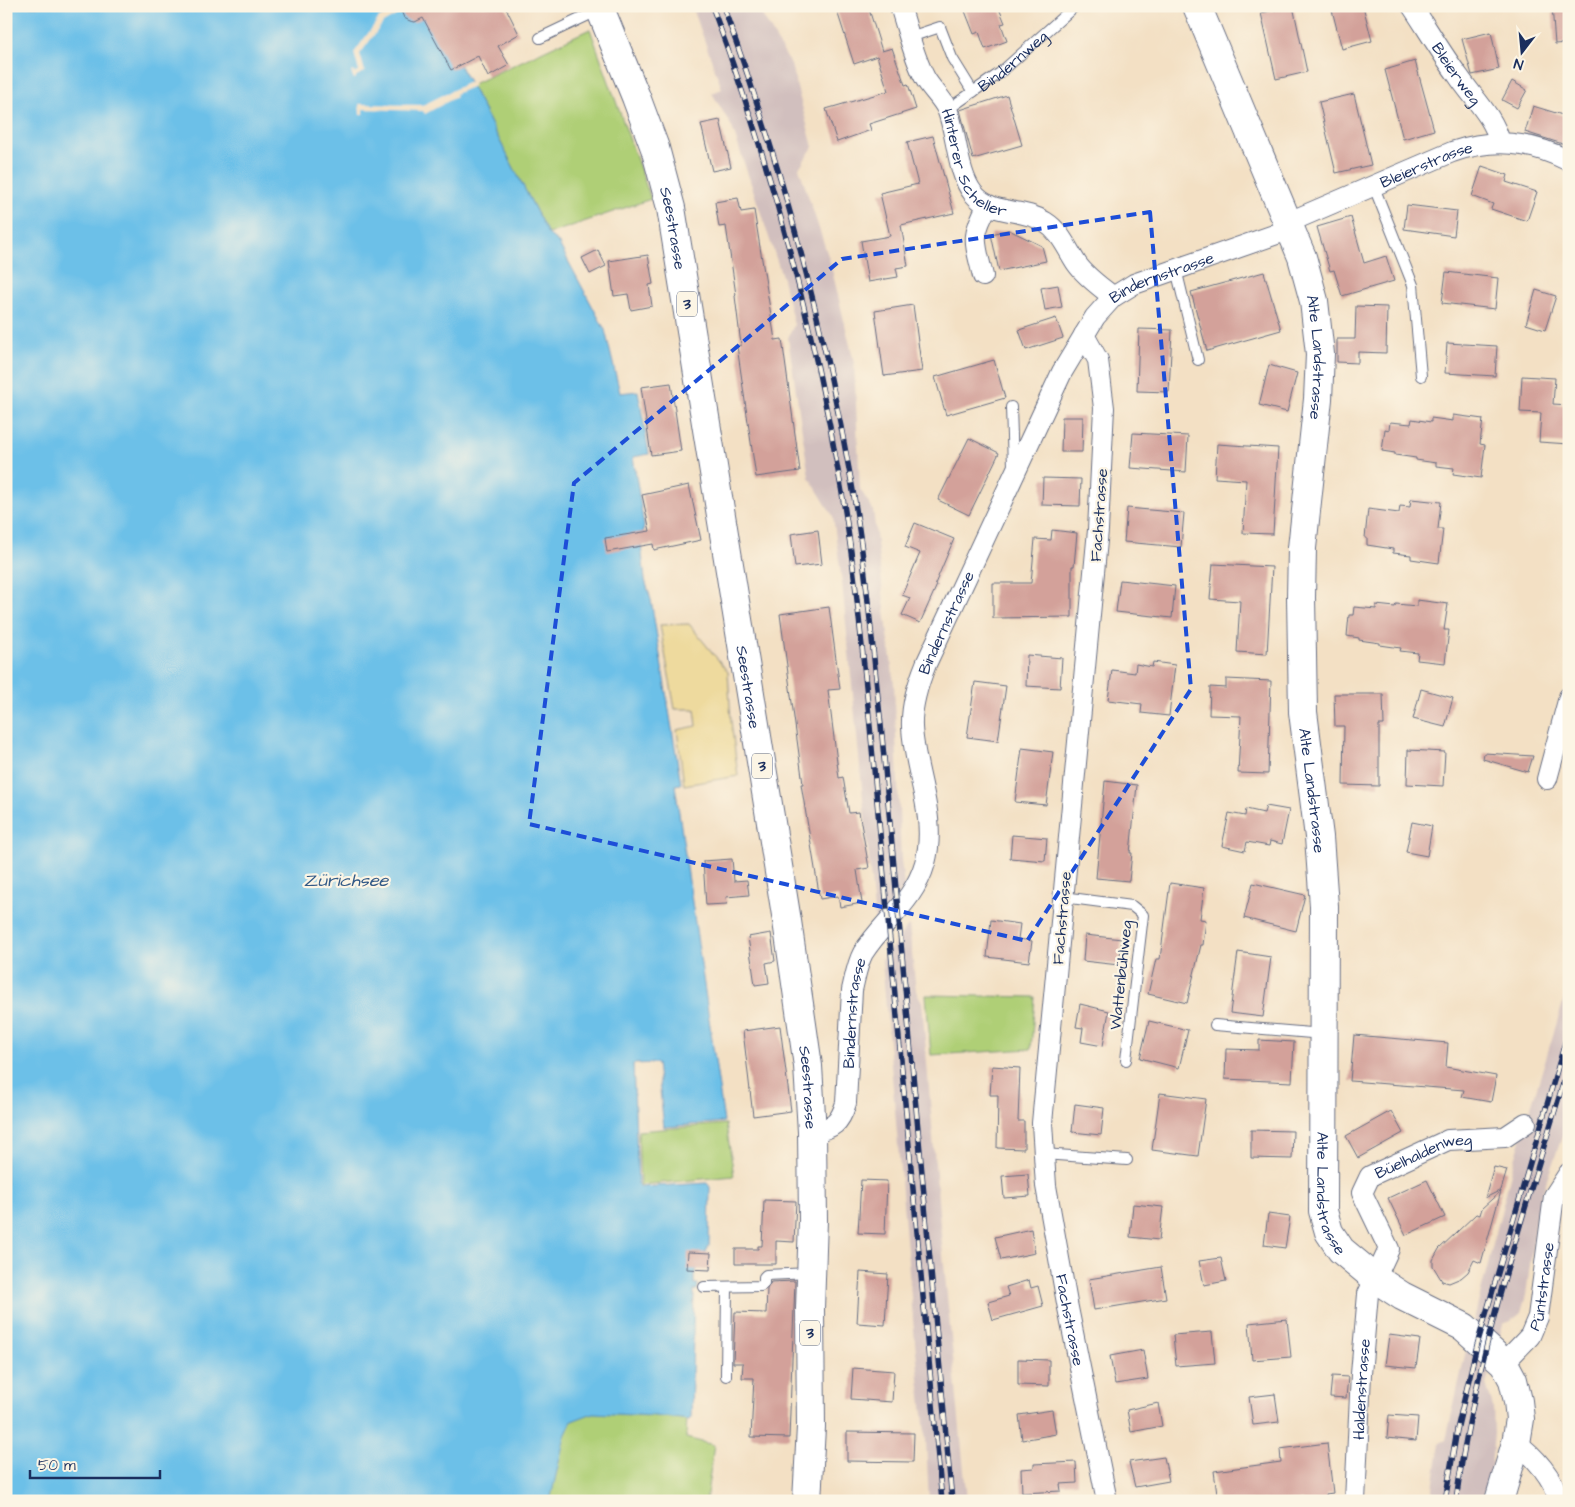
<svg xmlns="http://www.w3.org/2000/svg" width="1575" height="1507" viewBox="0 0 1575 1507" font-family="'Architects Daughter',sans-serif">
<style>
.industrial{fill:#d1bfbe}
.green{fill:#afcf76;stroke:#657f6a}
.sand{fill:#eeda9e;stroke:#84847e}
.water{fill:#6cc0e8;stroke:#4478a3}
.pier{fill:#f3e0c4}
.building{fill:#d3a19a}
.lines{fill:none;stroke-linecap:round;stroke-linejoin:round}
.service-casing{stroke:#676d82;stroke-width:12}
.minor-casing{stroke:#676d82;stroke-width:22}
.secondary-casing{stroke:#676d82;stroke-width:30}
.primary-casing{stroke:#676d82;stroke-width:30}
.service{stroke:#fff;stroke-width:10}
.minor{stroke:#fff;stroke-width:20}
.secondary{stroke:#fff;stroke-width:28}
.primary{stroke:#fff;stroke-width:28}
.rail-casing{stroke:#1b2f5e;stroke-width:5.5}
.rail{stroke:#fcf5e5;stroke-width:4;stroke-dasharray:11;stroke-linecap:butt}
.marked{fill:none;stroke:#1d4ed8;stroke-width:4;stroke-dasharray:10 6;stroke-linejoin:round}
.labels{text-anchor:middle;stroke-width:4.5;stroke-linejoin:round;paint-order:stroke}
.shield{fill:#fcf5e5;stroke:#5e6a86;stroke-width:1}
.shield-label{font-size:15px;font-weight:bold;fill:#1b2f5e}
.street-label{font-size:16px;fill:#1b2f5e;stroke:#fcf5e5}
.water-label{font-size:18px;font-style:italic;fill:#335a87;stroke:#fcf5e5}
</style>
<rect width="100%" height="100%" fill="#fcf5e5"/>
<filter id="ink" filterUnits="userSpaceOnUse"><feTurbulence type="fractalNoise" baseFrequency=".02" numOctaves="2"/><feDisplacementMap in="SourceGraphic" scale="10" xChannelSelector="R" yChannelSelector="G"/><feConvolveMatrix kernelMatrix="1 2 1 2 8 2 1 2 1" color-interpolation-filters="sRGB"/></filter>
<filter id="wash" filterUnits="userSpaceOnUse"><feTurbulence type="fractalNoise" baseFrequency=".0096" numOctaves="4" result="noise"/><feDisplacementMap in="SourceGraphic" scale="20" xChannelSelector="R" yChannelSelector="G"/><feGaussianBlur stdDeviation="1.12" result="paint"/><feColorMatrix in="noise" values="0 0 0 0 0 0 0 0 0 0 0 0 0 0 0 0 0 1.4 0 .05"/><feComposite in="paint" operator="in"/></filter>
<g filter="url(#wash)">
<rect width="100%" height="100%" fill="#f3e0c4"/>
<path class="industrial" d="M692,6H757L791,65L813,147L799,168L830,262L854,362L860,489L873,510L894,684L901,860L904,887L875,921L842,582L833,516L809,477L788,338L794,325L783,279L732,127L712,93L722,89Z
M909,925L916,991L922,1002L940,1224L967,1501H929L926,1441L915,1342L882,960Z
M1569,983V1117L1538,1205L1526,1295L1521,1313L1511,1321L1503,1324L1486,1384L1493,1407L1494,1433L1491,1467L1482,1501H1431L1440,1443L1446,1440L1465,1355L1512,1169Z"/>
<path class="green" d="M590,29L651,199L548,234L471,85Z
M926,995L1035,997L1031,1049L931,1055Z
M726,1124L734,1176L640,1185L638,1131Z
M567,1411L687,1415L686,1438L714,1445L706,1501H548Z
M968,1497L1088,1499L1089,1501H969Z"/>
<path class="sand" d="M689,624L728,672L731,721L738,776L684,785L677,730L697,726L695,709H675L660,625Z"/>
<path class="water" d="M6,6H425L472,87L548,234L558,242L605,330L620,393L638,391L649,454L633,457L644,526L641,545L645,580L651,600L681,784L675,785L724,1122L664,1127L657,1063L633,1064L638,1184L641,1187L707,1183L710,1187L709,1246L694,1275V1284H698L697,1290H694L691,1417L689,1420L655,1416L593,1413L572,1421L565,1436L551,1497L552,1501H6Z"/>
<path class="pier" d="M400,6L402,12L383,23L360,54L365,72L356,76V78L354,79L351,72L353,71L354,73L359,71L354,53L379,18Z
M471,81L474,86L455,94L456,97L425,114L423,111L363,109V114H360L359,104L423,105Z"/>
<g id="blocks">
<path class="building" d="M399,6H505L519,34L498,46L509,65L488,77L478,56L451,70L423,18L415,22L410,21L404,18Z
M852,6H868L882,51L892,48L905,85L908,84L916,109L869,124L871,130L837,142L826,109L888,91L877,56L854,64L837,11Z
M963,6H998L1005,23L1001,24L1007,41L985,49L979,32L974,34Z
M1293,6L1307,72L1276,79L1261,13Z
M1331,6H1363L1372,41L1342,49Z
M1552,6H1569V43L1555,44Z
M1491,32L1499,69L1472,75L1462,39Z
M1415,61L1434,130L1403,139L1385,70Z
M1512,81L1527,90L1517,108L1502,100Z
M1354,94L1371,165L1336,173L1319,102Z
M1007,95L1022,145L973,159L960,110Z
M1533,106L1569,117V146L1525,132Z
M720,120L731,167L712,171L701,124Z
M933,136L954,213L901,225L908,266L896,268L898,277L868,282L861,241L890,236L880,193L918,184L907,142Z
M1482,166L1508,175L1506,182L1537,192L1527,221L1491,209L1493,204L1472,196Z
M738,198L741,212L754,210L775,340L782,339L800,471L756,477L737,346L741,345L735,296L736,295L726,226L719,227L715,202Z
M1407,205L1457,211L1454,236L1404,229Z
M1351,217L1364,263L1386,256L1394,281L1342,296L1334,270L1330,271L1317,227Z
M1009,230L1042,246L1046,261L999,271L991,234Z
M598,250L606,266L590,274L582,258Z
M648,255L653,284L649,285L652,306L631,310L628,294L614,296L609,261Z
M1264,272L1281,330L1207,351L1191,292Z
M1446,272L1498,278L1495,309L1442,303Z
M1058,285L1062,307L1045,310L1041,288Z
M1536,290L1556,296L1545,330L1526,324Z
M913,305L922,371L884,376L875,311Z
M1356,306L1387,307L1386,353L1358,352V363L1337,362V339H1355Z
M1056,318L1063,338L1026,350L1019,330Z
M1139,329L1172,330L1169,392L1137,391Z
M1447,343L1497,346L1495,376L1445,373Z
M994,360L1005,398L946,415L935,377Z
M1269,365L1297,373L1287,412L1259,405Z
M1522,376L1555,378L1553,404L1569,405V444L1539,442L1541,413L1520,412Z
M671,383L681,451L651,455L641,387Z
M1453,415L1483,419L1480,444L1485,445L1481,478L1453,474L1454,468L1436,466V463L1416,460V458L1395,455V453L1382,451L1385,429L1389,430L1390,422L1411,424L1412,419L1431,422V418L1453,421Z
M1062,417H1083L1082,452H1061Z
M1133,433L1188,436L1186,472L1130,468Z
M969,438L999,453L969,515L938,500Z
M1217,444L1278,448L1273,534L1243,533L1246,480L1215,478Z
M1043,478L1081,479L1080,506L1042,505Z
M689,485L701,540L654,550L653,544L607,552L605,538L650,531L642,495Z
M1411,499L1441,502L1438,529H1443L1439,563L1411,559V555L1393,553V549L1367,545V538H1365L1368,509L1399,513L1400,506L1410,507Z
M1127,508L1184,513L1181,547L1124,542Z
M915,523L954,539L935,584L937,585L920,623L902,615L910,598L902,595L920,553L905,547Z
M818,530L822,564L795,567L791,534Z
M1052,530L1077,533L1074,566H1072V617L993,618V583H1031L1035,539L1051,540Z
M1213,564L1272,567L1267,654L1237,652L1240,601L1210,599Z
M1120,580L1175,586L1172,618L1116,612Z
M1417,600L1448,604L1444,630H1449L1445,663L1417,660L1418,653L1400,651L1401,648L1380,645V643L1359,640V638L1347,636L1349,615H1353L1354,607L1376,609V605L1395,607L1396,604L1417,606Z
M829,607L840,689L828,690L839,778L843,777L849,813L859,812L869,868L857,870L862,903L840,907L838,896L820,899L801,784H803L780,614Z
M1027,655L1062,658L1060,688L1026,686Z
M1153,662L1175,665L1169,716L1141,713L1142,704L1108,700L1112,670L1135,673L1136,664L1152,667Z
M1226,679L1271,681L1268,774L1238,773L1241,716L1209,715L1210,687L1226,688Z
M975,682L1006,686L998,741L967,737Z
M1421,689L1453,698L1445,727L1413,719Z
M1334,694H1383L1384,725H1379V786L1343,785L1344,726H1335Z
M1022,748L1053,752L1046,805L1015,802Z
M1408,750L1445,752L1443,786L1407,784Z
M1484,753L1533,756L1528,772L1483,759Z
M1105,781L1137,785L1130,853H1132L1129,881L1096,878Z
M1266,806L1289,810L1282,844L1270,841L1269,846L1247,842L1245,851L1222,846L1229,813L1245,816L1246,809L1264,813Z
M1412,822L1432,826L1427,856L1406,852Z
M1012,835L1047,838L1045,861L1010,858Z
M732,859L734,881L747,880L749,895L726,897L727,904L706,905L703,861Z
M1170,883L1204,888L1200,919L1206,920L1203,945H1201L1187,1003L1148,994L1156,959H1160Z
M1253,883L1305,895L1296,931L1244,918Z
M991,920L1020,924L1018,939L1032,941L1029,962L987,957Z
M771,933L775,961L766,963L769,983L755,985L748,937Z
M1085,935L1122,939L1119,965L1083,961Z
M1238,952L1271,957L1263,1017L1230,1013Z
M1080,1004L1109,1011L1103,1046L1081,1042L1083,1028L1076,1027Z
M1149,1021L1188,1030L1179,1068L1140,1058Z
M780,1026L791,1111L753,1116L743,1031Z
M1354,1035L1448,1043L1446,1067L1496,1076L1491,1102L1462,1097L1464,1090L1350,1081Z
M1259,1040L1294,1042L1292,1082L1225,1079L1226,1049L1259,1050Z
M992,1066L1020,1068L1018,1121H1024V1149L997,1148L998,1095H990Z
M1160,1093L1206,1099L1198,1156L1152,1150Z
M1075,1104L1104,1108L1101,1135L1072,1132Z
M1391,1111L1403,1133L1358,1158L1346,1136Z
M1251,1130L1293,1131L1292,1159L1251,1158Z
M1494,1167L1507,1170L1501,1190L1485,1198Z
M1028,1174L1030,1196L1004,1198L1002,1176Z
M861,1180L887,1181L885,1234L858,1233Z
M1427,1180L1445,1217L1406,1235L1388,1198Z
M1501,1191L1481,1263L1474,1260L1468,1272L1461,1278L1449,1283L1442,1281L1433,1266V1260L1439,1249L1476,1214L1480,1215L1482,1208Z
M764,1200L796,1201L794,1242L776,1241V1264H735V1249H758V1246H762Z
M1133,1204L1163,1207L1159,1240L1130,1237Z
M1268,1214L1290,1217L1285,1248L1264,1245Z
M1031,1229L1035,1253L1001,1260L995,1237Z
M688,1252L711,1253L710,1270L687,1269Z
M1221,1258L1226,1281L1204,1285L1199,1261Z
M1161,1267L1166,1298L1094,1310L1089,1279Z
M860,1272L888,1274L885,1325L857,1323Z
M1029,1280L1031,1288L1038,1286L1043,1306L993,1320L988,1302L1009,1296L1006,1287Z
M795,1281L789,1438L751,1437L754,1378H742L743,1363H733L735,1312L766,1313L767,1289L771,1282Z
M1287,1319L1291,1357L1252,1360L1249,1323Z
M1212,1332L1215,1363L1176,1366L1173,1335Z
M1389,1335L1420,1339L1416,1368L1385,1365Z
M1143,1350L1148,1379L1115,1384L1110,1356Z
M1018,1359L1049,1360V1386L1018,1385Z
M853,1368L894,1371L892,1402L851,1399Z
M1332,1376L1348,1377L1346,1398L1330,1397Z
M1275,1394L1279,1422L1253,1425L1249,1397Z
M1158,1403L1162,1426L1131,1432L1127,1410Z
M1052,1410L1056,1434L1022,1440L1019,1415Z
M1389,1415L1418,1417L1416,1441L1387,1438Z
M847,1432L914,1433L913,1462L847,1461Z
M1327,1443L1333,1493L1326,1494L1327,1501H1218L1214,1471L1281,1462L1280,1449Z
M1164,1457L1169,1481L1135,1487L1129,1462Z
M1076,1462L1077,1483L1060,1484L1061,1491L1022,1493L1021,1469L1034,1468V1464Z"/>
</g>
</g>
<g filter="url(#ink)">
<use href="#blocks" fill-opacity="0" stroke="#676d82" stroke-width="1"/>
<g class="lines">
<defs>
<g id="service">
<path d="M910,37L940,27L952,58L973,92"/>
<path d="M540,38L599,10"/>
<path id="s1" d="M947,110L1000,73L1075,6"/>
<path d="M1374,187L1413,285L1421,376"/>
<path d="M1176,269L1198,360"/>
<path d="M1011,407L1013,466"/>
<path d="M1063,897L1132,906L1143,915L1126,1060"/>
<path d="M1215,1025L1323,1034"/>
<path d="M1043,1154L1127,1160"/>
<path d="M704,1287L761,1286L764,1283V1277L766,1275L810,1273"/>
<path d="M726,1376L727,1287"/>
</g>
<g id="minor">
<path id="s2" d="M900,6C908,30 913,56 925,78C931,89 942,98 947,109C957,133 957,173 973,193C991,216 1022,207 1045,222C1061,232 1067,249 1077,264C1086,277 1101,287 1113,297"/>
<path id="s3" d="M1412,6C1428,30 1442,54 1459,77C1474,99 1493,116 1500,142"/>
<path id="s4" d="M1289,222L1452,152C1493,138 1530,141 1569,161"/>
<path d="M983,276C975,242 970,237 988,205"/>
<path id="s5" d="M1084,335L1098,360L1104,408L1098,530L1042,1123L1046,1186L1067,1303L1107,1501"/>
<path d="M1547,779L1569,697"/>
<path id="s6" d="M812,1132C833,1129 840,1123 846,1103L852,990C855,978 857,964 863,953C883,921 914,902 925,863C938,817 914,772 912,727C911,705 918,684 926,664L1062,372L1095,317L1113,297L1134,284L1291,229"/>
<path id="s7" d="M1504,1363L1530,1336L1538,1317L1554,1196L1569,1173"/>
<path d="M1516,1443C1535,1456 1553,1478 1560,1501"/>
<path id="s8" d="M1355,1501L1361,1374L1368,1294L1389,1249L1362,1193L1370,1176L1448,1140L1505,1137L1526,1123"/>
</g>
<g id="secondary">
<path id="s9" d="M1197,6L1302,257L1314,301L1320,354L1318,399L1302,548L1301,597L1303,712L1319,837L1324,906L1323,1211L1329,1232L1341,1250L1376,1279L1402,1296L1464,1327L1504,1363L1513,1380L1518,1401L1520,1419L1516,1443L1499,1501"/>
</g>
<g id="primary">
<path id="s10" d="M599,6L636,97L655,148L671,208L787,921L808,1066L812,1132L813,1220L810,1309L811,1427L807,1501"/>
</g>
</defs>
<use href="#service" class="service-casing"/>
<use href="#minor" class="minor-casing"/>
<use href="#secondary" class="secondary-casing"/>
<use href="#primary" class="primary-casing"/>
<use href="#service" class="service"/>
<use href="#minor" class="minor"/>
<use href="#secondary" class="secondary"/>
<use href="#primary" class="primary"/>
<defs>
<path id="rail" d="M712,6C770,161 813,324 841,487C855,566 862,647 870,726L942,1501
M723,6C781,161 823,323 852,485C866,564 872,645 881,725L952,1501
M1445,1501L1457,1430L1477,1345L1569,1029
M1456,1501C1476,1352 1526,1208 1569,1064"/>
</defs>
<use href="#rail" class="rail-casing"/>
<use href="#rail" class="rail"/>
</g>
</g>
<path class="marked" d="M1150,212L1191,689L1027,941L529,824L574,483L842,259Z"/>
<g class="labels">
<g class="shield">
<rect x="677" y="291.5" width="20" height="25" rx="4"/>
<rect x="752" y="753.5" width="20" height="25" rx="4"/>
<rect x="800" y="1320.5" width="20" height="25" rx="4"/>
</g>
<g class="shield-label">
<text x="687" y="309">3</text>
<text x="762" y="771">3</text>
<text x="810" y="1338">3</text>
</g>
<g class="street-label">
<text dy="6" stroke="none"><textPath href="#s1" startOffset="82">Bindernweg</textPath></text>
<text dy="6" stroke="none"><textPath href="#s3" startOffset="81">Bleierweg</textPath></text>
<text dy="6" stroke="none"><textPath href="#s2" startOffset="178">Hinterer Scheller</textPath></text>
<text dy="6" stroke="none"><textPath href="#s4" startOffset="149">Bleierstrasse</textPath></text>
<text dy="6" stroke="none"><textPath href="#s10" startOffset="235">Seestrasse</textPath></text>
<text dy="6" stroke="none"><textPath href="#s6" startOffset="979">Bindernstrasse</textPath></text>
<text dy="6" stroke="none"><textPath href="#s9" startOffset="374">Alte Landstrasse</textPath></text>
<text transform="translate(1098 515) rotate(-86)" y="6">Fachstrasse</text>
<text dy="6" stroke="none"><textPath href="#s6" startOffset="559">Bindernstrasse</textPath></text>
<text dy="6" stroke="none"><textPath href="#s10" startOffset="700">Seestrasse</textPath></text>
<text dy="6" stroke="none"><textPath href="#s9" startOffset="809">Alte Landstrasse</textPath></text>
<text transform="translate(1061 918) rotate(-85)" y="6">Fachstrasse</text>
<text transform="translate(1120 975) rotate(-84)" y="6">Wattenbühlweg</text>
<text dy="6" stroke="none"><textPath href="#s6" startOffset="139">Bindernstrasse</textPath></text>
<text dy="6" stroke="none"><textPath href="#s10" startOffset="1105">Seestrasse</textPath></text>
<text dy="6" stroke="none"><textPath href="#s8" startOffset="396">Büelhaldenweg</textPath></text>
<text dy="6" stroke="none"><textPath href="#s9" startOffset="1214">Alte Landstrasse</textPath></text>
<text dy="6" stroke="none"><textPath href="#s7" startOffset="89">Püntstrasse</textPath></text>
<text dy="6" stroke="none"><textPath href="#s5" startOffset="994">Fachstrasse</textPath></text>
<text dy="6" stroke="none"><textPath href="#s8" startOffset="112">Haldenstrasse</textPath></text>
</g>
<g class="water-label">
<text x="346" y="886">Zürichsee</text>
</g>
</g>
<rect width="1575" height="1507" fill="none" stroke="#fcf5e5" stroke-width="25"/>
<g transform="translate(1522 52) rotate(196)" stroke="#fcf5e5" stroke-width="4" paint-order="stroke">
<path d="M0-4L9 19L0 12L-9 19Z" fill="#1b2f5e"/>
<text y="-8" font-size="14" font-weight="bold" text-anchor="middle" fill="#1b2f5e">N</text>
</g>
<path d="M30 1470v8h130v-8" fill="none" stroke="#1b2f5e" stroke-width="2.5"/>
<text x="38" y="1470" font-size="15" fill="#1b2f5e" stroke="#fcf5e5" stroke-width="4" paint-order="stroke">50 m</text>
</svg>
